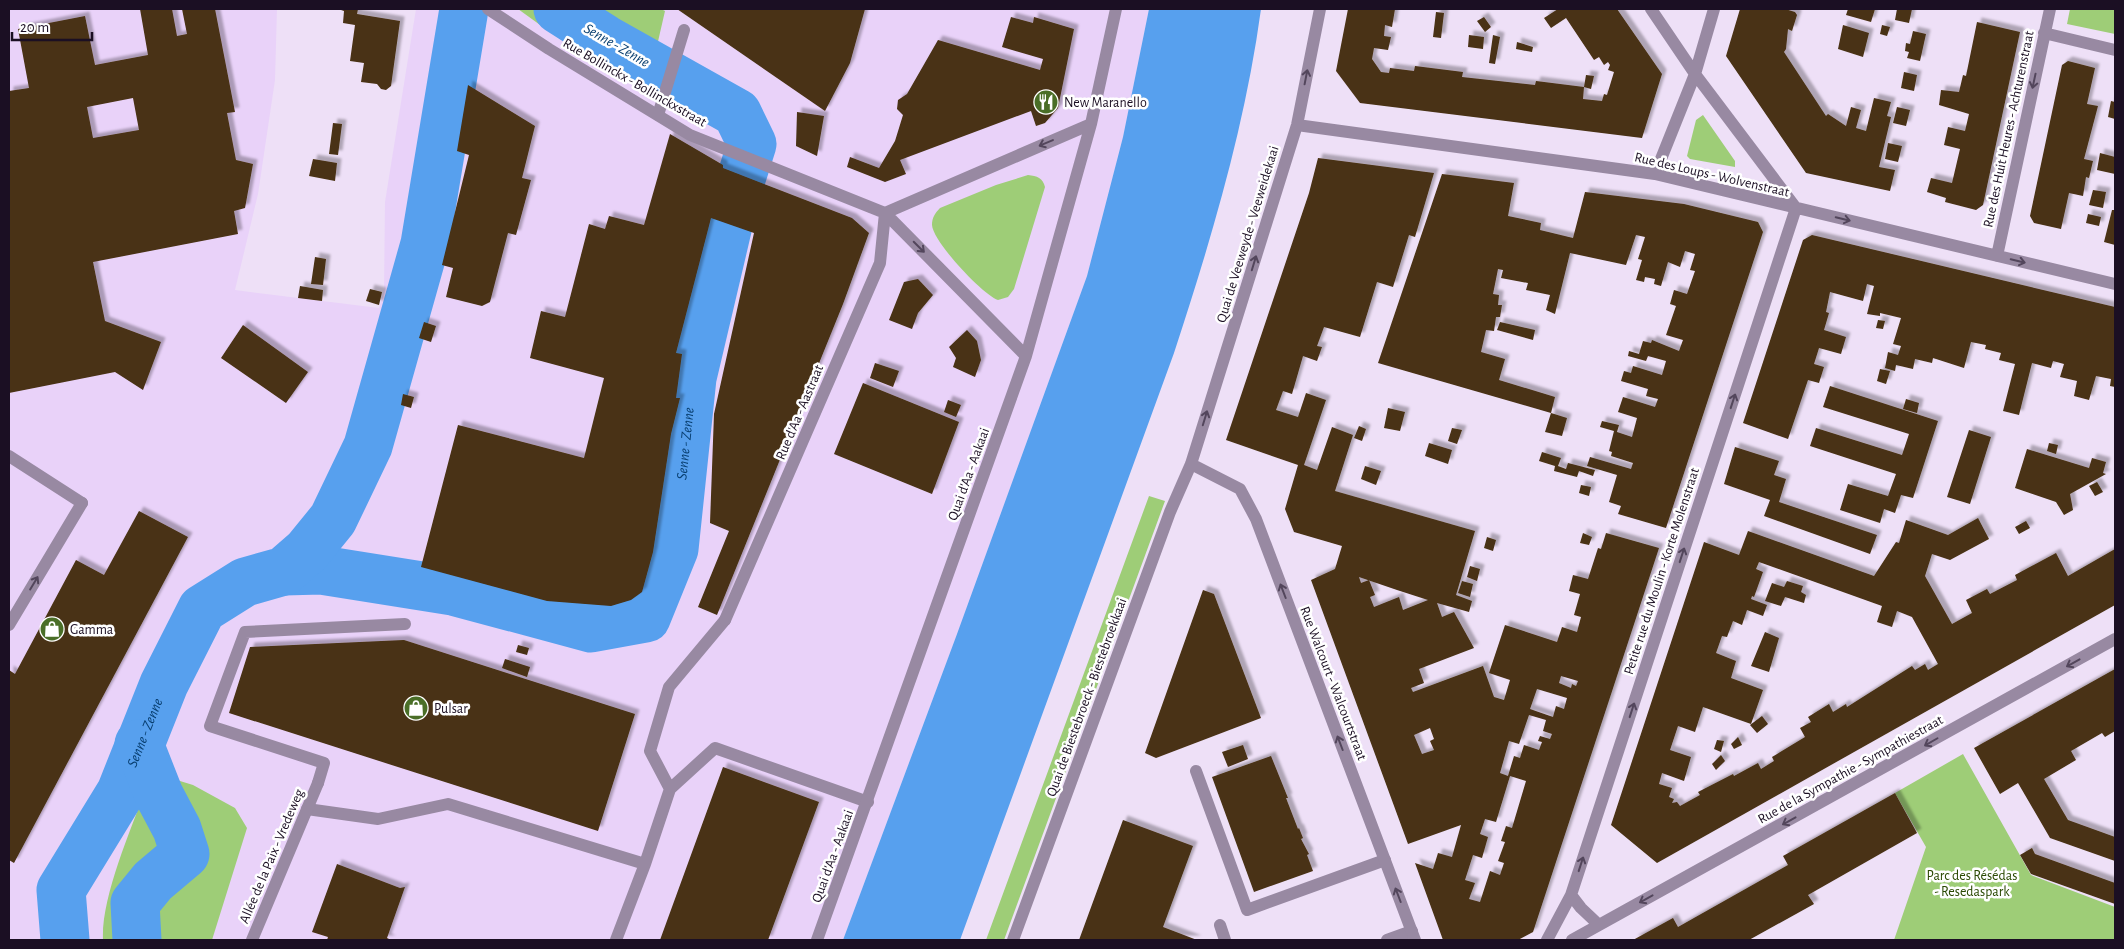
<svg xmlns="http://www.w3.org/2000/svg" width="2124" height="949" viewBox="0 0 2124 949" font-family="'Alegreya Sans',sans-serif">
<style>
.built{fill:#e9d2f9}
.green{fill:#9ecd77}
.water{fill:#57a0ee}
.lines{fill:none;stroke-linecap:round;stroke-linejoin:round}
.river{stroke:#57a0ee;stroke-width:49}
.building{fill:#483113;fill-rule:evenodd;filter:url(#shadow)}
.lane{stroke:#9889a2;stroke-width:12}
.street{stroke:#9889a2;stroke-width:12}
.oneway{stroke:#53465c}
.labels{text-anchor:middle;stroke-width:5;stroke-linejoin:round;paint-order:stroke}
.street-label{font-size:14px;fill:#1b0f23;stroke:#fff}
.poi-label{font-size:14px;fill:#1b0f23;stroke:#fff;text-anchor:start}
.park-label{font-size:14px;fill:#2a4902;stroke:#fff}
.water-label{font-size:15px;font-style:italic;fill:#083e6f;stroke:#fff}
</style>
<defs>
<filter id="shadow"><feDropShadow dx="4.5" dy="-4.5" stdDeviation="1" flood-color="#0004"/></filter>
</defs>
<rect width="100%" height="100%" fill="#eee0f7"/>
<path class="built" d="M9,9H277L275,80L258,194L235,290L379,308L384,291L385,202L416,9H518L547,30L665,12L661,9H1149L1123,137L1087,276L957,634L843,940H9Z"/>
<path class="green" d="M518,9H661L665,11L648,85L547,30Z
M2070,9H2115V34L2067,24Z
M1703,115L1735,161V167L1690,159L1687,156L1696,120Z
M1028,175C1037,176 1043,178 1045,187L1014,289L1008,297L998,300C983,295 933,242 932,225C932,218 935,213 940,208L996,185Z
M1149,496L1165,501L1004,940H986Z
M1963,754L2031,875L2115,907V940H1894L1926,847L1895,793Z
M167,777L193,785L235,808L247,828L212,940H103C101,898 130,832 145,791L150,783Z"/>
<path class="water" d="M1149,9H1261C1245,127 1211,240 1174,353L960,940H843L957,634L1087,276L1123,137Z"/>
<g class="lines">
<g class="river">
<path id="s1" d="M284,571L321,570L453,591L591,628L646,618L674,549L692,378L733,204L752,144L737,113L605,39L558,9"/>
<path id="s2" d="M65,940L61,890L121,792L164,684L202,609L245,582L284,571L307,551L333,519L368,446L425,244L464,9"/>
<path d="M137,940L135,903L153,881L185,854L177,829L159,795L139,744"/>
</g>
</g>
<path class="building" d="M140,9H172L177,36L187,34L182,9H215L235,112L227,113L236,160L253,164L245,208L234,211L238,234L93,262L105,321L161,342L143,390L115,372L9,393V91L29,88L18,29L85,16L95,65L148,55ZM133,98L139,130L93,138L87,107Z
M338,9H358L357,14L400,21L391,86L386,90L381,89L377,84L361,82L364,63L350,61L355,25L343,23L344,11Z
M677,9H865L850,63L825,111Z
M1348,9H1395L1392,27L1385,25L1384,36L1391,37L1388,50L1374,48L1372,59L1381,72L1389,73L1390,68L1414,71L1415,66L1463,72L1462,77L1535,85L1536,81L1584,87L1583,99L1602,101L1604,94L1607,95L1614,72L1608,70L1610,65L1608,62L1604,65L1599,57L1594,60L1566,18L1551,28L1544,18L1558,9H1617L1662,74L1642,138L1360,103L1336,71Z
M1740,9H1785L1795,12L1797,15L1792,31L1788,29L1786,49L1784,52L1826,116L1828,114L1846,126L1851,107L1861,110L1856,128L1866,131L1874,98L1891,102L1887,116L1891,117L1879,167L1895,170L1890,191L1806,173L1726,56Z
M1848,9H1875L1871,22L1846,15Z
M1897,9H1912L1909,23L1895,20Z
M1436,12L1444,13L1441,38L1433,37Z
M1011,17L1033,23L1034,17L1074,29L1058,108L1045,123L1036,126L1031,111L900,160L906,174L885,182L847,167L850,157L879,168L895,141L903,115L897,109L898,100L907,94L938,40L1040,70L1043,59L1002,47Z
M1484,17L1491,27L1485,32L1477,21Z
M1977,22L2020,32L1983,205L1976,210L1945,202L1946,198L1927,192L1931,178L1952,183L1960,149L1944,145L1948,127L1965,131L1969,114L1939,105L1941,90L1959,92L1963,75L1966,76Z
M1843,25L1869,33L1863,57L1838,49Z
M1882,25L1890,27L1887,36L1880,34Z
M1913,31L1926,34L1920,61L1907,58L1909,52L1905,51L1906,43L1910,44Z
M1469,35L1484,37L1483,49L1468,47Z
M1493,35L1500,37L1495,64L1489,63Z
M1517,42L1533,47L1532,52L1516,49Z
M2068,61L2095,68L2087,104L2098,106L2084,159L2093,161L2089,178L2086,177L2083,196L2069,193L2061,229L2034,223L2030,216L2062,65Z
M1904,72L1917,75L1914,91L1901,88Z
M1586,75L1594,76L1591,89L1584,87Z
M468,85L535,126L522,178L531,180L516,235L508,233L490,302L482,306L446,297L453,268L442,265L469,155L457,151Z
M2111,101L2115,102V119L2108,117Z
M1897,107L1910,110L1906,126L1893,123Z
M797,112L824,116L817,156L796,146Z
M333,123L342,124L338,155L329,154Z
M670,134L723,165V168L852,218L869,233L843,304L717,615L698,607L729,531L710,523L714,414L754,233L711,218L676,353L682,354L676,398H680L671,434L653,552L642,592L631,600L611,606L547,601L421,567L458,425L584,458L604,378L530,358L541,311L565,317L589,224L605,229L609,216L644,225Z
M1888,143L1902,146L1898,162L1885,159Z
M2100,153L2115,157V174L2097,170Z
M1318,158L1434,173L1415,237L1409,235L1393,287L1377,282L1360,337L1324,327L1317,346L1322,347L1317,361L1303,356L1292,394L1283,391L1276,410L1298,417L1306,393L1326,400L1304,465L1317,470L1332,427L1353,435L1335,491L1475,531L1456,595L1472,601L1469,612L1437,603L1442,617L1454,612L1474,648L1419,669L1424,683L1411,688L1413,692L1483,666L1494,697L1504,700L1510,680L1489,673L1505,625L1557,642L1562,627L1577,632L1581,617L1574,615L1580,594L1569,591L1573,575L1588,579L1598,548L1601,549L1606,533L1659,548L1533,932L1518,940H1443L1415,863L1433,869L1438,853L1452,857L1461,825L1408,844L1311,580L1335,569L1342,546L1294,532L1285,509L1298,465L1226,440L1309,193ZM1359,577L1397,590L1428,600L1403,610L1399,597L1374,607L1370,597L1375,595L1369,580L1361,583ZM1561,676L1578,681L1576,686L1572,684L1571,688L1559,683ZM1537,689L1567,698L1564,709L1556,706L1553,717L1530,709ZM1529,715L1546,720L1543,731L1552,734L1550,739L1540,736L1538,741L1542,742L1539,750L1524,745L1520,758L1514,756L1508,776L1500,773L1509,741L1519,744ZM1430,728L1434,739L1430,741L1434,750L1422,754L1414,735ZM1510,776L1526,781L1512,828L1506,826L1501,841L1505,842L1498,861L1504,863L1500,875L1490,871L1480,902L1469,899L1475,883L1465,880L1473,855L1482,858L1488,837L1480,834L1485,819L1496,822Z
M313,159L337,163L335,181L309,176Z
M1442,174L1514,183L1508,216L1541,223L1540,230L1573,238L1585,192L1684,204L1758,222L1763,232L1666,528L1618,514L1621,506L1609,502L1617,475L1587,466L1590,457L1631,469L1633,463L1611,456L1612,452L1609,451L1614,431L1600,427L1602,421L1619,425L1617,432L1632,437L1637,418L1618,412L1623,397L1655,407L1658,399L1646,396L1648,389L1621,381L1624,371L1631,373L1633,366L1662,375L1666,361L1648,356L1646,361L1628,356L1629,351L1639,354L1643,341L1651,343L1652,340L1679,351L1683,340L1666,335L1676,306L1670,304L1674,290L1687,294L1695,271L1690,270L1695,254L1685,251L1680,267L1668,262L1661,286L1654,284L1655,279L1645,277L1644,282L1636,280L1642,260L1638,259L1645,237L1636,235L1626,265L1570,253L1555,314L1546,310L1550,295L1526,290L1528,283L1501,278L1503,270L1498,269L1493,294L1499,295L1498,305H1502L1500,317H1496L1494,331L1486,330L1481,352L1505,359L1499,380L1555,397L1551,413L1378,363Z
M2093,190L2106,192L2103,208L2089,205Z
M2112,210H2115V245L2104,242Z
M2088,214L2101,217L2099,226L2086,223Z
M1812,235L2115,307V387L2110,386L2111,379L2096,376L2089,400L2074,396L2077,381L2060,377L2064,364L2053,361L2051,368L2032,363L2019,415L2003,411L2015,364L1999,360L2001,353L1985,349L1986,345L1971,342L1964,368L1933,358L1932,363L1915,359L1913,369L1896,365L1895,371L1885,368L1888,352L1898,355L1901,346L1893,344L1901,318L1880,313V316L1867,314L1874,286L1867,284L1863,301L1830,292L1826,312L1829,313L1824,330L1846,337L1841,354L1819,348L1814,364L1824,367L1819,383L1808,380L1788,439L1743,423L1803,240Z
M315,257L326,259L323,285L311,284Z
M918,279L933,295L918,313L912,329L889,320L904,282Z
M300,286L323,290L322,301L298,298Z
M370,289L382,292L379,305L366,301Z
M1878,320L1885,321L1883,329L1876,328Z
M424,322L436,326L431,342L419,338Z
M1500,322L1535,330L1533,340L1497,330Z
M243,325L308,372L286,403L221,358Z
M967,330L977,341L981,360L975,377L953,367L956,358L949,347Z
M875,363L899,371L893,387L870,378Z
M1880,369L1890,371L1886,384L1877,381Z
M863,383L959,422L932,494L834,454Z
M1830,386L1938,421L1913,498L1901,495L1895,513L1884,509L1880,523L1840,510L1848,484L1888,496L1896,474L1810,446L1816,428L1902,455L1909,434L1823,407Z
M403,394L414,397L411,408L401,405Z
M1906,399L1919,403L1917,413L1903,409Z
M948,400L961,405L956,417L944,412Z
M1388,408L1405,412L1400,431L1384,428Z
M1551,413L1567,418L1562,436L1545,432Z
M1359,426L1366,429L1362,441L1354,438Z
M1452,428L1462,430L1457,444L1448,441Z
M1969,430L1991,437L1970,504L1947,497Z
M1429,443L1452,450L1448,464L1425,456Z
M2049,443L2058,445L2056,454L2047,451Z
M1735,447L1779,461L1774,475L1786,479L1779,502L1877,535L1870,554L1764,516L1770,500L1724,484Z
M2027,449L2089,468L2092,458L2106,462L2103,473L2106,474L2070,494L2073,510L2064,515L2056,502L2015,488Z
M1542,452L1561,458L1558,466L1566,469L1568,463L1595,470L1593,476L1579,471L1577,477L1554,471L1555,466L1539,461Z
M1365,466L1381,471L1376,485L1361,479Z
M2097,482L2103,492L2095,496L2089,486Z
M1581,485L1591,487L1589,496L1579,493Z
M139,511L188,537L14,863L9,860V670L15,674L76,560L104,575Z
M1978,518L1989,539L1950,560L1932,554L1925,576L1952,624L1972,613L1966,600L1987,589L1990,594L2017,580L2015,575L2056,553L2068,576L2115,549V605L1657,863L1611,825L1704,542L1739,555L1748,531L1874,576L1896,542L1899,543L1906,520L1948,535ZM1759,562L1882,606L1877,622L1892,627L1897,611L1912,617L1938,664L1928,670L1925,664L1915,670L1912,666L1847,707L1846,704L1833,712L1829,704L1808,717L1811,722L1800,728L1805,737L1772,757L1774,761L1761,769L1758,763L1734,776L1733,774L1698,792L1700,795L1680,806L1677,802L1672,803L1674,799L1669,797L1672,788L1659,784L1662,773L1684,781L1691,757L1670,750L1678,726L1695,732L1703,707L1751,724L1763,690L1731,678L1736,661L1716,653L1722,636L1727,637L1733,621L1742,625L1747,610L1763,616L1767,605L1751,599L1752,596L1754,597L1763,572L1756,569Z
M2026,521L2030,528L2019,534L2015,527Z
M1583,533L1592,537L1589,545L1580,543Z
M1487,537L1496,540L1493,551L1484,548Z
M1470,566L1480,569L1477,581L1467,577Z
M1462,581L1473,584L1470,597L1458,593Z
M1787,581L1803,586L1801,592L1806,595L1804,603L1785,597L1781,606L1765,601L1772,583L1784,587Z
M1203,590L1214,594L1261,718L1156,758L1145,753Z
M1765,632L1779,638L1769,672L1751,666Z
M404,640L635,714L598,831L229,713L250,647Z
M518,645L529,648L527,655L516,652Z
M505,659L530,667L527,677L502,668Z
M2115,669V731L2105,737L2102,733L2071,751L2076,760L2044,779L2068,820L2115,837V861L2050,838L2018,783L2000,794L1974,748Z
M1762,716L1768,724L1757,733L1750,725Z
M1738,737L1742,745L1734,749L1731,744Z
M1717,740L1724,741L1721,752L1714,749Z
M1243,745L1248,759L1228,767L1222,752Z
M1721,755L1725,761L1716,770L1712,764Z
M1271,756L1288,798H1286L1298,829L1299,828L1303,838L1301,839L1309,854L1307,855L1313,871L1254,892L1212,777Z
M723,767L819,802L768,940H660Z
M1895,793L1917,833L1808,895L1814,904L1749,940H1633L1673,918L1678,927L1788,865L1783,856Z
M1123,820L1193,846L1163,927L1197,940H1079Z
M2032,848L2035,854L2115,883V904L2031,874L2020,855Z
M337,864L400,888L405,887L387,938L391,940H327L328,937L312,932Z"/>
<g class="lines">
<path class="lane" d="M658,115L684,30
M9,625L82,503
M1196,771L1247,910L1385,860
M318,783L324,763L210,726L245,632L405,624
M670,789L650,751L669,687L725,620
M307,809L378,819L448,804L645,864
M1220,925L1225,940
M616,940L645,864L670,789L715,748L868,802
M1387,940L1412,931"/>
<path class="street" d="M488,9L549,49L690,135L885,213L1026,356
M1651,9L1695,74L1796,208
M2044,33L2115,50
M1297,125L1655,174L2115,284
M1655,174L1695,74L1714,9
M885,213L1091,124
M1997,256L2050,9
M9,456L82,503
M1191,464L1240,489L1256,519L1415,940
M725,620L880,263L885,213
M1571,895L1581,908L1599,925
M252,940L318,783
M817,940L1026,356L1091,124L1116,9
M1013,940L1170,512L1191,464L1297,125L1320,9
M1547,940L1571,895L1796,208
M1572,940L2115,639"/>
</g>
<defs><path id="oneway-shaft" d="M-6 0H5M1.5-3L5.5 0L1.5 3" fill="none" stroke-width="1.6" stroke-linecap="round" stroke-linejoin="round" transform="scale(1.25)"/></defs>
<g class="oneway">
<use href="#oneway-shaft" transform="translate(1306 77) rotate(-79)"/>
<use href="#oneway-shaft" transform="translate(2034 81) rotate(102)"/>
<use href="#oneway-shaft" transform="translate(1046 143) rotate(157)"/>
<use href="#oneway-shaft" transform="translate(1843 219) rotate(14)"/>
<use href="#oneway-shaft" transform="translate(919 247) rotate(45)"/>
<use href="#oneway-shaft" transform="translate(2018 261) rotate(13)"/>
<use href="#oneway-shaft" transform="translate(1254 263) rotate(-73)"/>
<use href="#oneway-shaft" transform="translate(1733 401) rotate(-72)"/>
<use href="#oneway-shaft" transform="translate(1205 418) rotate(-73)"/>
<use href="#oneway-shaft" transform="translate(1682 555) rotate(-72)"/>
<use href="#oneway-shaft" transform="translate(34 583) rotate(-59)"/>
<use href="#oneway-shaft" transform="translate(1283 591) rotate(-111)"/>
<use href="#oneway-shaft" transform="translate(2073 663) rotate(151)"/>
<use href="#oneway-shaft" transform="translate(1632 710) rotate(-72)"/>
<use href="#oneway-shaft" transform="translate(1931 742) rotate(150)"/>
<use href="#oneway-shaft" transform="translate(1340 743) rotate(-111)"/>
<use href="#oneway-shaft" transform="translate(1789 821) rotate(151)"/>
<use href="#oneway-shaft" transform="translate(1581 864) rotate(-72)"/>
<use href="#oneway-shaft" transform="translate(1398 895) rotate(-111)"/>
<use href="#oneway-shaft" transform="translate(1646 899) rotate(151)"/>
</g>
<defs>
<symbol id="restaurant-disc" viewBox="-11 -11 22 22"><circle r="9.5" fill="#4a6e27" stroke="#fff"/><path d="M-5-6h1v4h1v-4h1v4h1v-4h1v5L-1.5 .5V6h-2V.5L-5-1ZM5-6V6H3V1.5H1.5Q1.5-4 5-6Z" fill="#fff"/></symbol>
<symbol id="shop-disc" viewBox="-11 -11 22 22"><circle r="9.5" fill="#4a6e27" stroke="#fff"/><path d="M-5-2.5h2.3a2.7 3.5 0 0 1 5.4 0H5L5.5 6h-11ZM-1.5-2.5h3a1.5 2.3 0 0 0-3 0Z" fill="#fff"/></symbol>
</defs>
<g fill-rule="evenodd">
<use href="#restaurant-disc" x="1032" y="88" width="28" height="28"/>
<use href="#shop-disc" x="38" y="615" width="28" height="28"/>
<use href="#shop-disc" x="402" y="694" width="28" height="28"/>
</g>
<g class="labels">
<g class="street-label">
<text transform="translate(635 82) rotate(30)" y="5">Rue Bollinckx - Bollinckxstraat</text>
<text transform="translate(2008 129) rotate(-78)" y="5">Rue des Huit Heures - Achturenstraat</text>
<text transform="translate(1712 174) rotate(13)" y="5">Rue des Loups - Wolvenstraat</text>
<text transform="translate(1247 234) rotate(-73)" y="5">Quai de Veeweyde - Veeweidekaai</text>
<text transform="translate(799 412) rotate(-67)" y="5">Rue d'Aa - Aastraat</text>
<text transform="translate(968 474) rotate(-70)" y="5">Quai d'Aa - Aakaai</text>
<text transform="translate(1661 571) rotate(-72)" y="5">Petite rue du Moulin - Korte Molenstraat</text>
<text transform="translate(1334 683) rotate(69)" y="5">Rue Walcourt - Walcourtstraat</text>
<text transform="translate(1086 697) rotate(-70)" y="5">Quai de Biestebroeck - Biestebroekkaai</text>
<text transform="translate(1850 769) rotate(-29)" y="5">Rue de la Sympathie - Sympathiestraat</text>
<text transform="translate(271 856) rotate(-67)" y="5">Allée de la Paix - Vredeweg</text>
<text transform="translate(832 856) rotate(-70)" y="5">Quai d'Aa - Aakaai</text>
</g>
<g class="poi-label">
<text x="1064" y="107">New Maranello</text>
<text x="70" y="634">Gamma</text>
<text x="434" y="713">Pulsar</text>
</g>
<g class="park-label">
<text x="1972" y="880">Parc des Résédas<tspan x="1972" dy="16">- Resedaspark</tspan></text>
</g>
<g class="water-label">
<text transform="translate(617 45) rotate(30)" y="5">Senne - Zenne</text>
<text dy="5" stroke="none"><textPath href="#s1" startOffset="550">Senne - Zenne</textPath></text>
<text dy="5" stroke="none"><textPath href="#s2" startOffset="229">Senne - Zenne</textPath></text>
</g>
</g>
<rect width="2124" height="949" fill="none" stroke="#1b0f23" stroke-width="20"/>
<path d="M12 32v8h80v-8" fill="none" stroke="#1b0f23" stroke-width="2.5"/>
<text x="20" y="32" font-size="15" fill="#1b0f23" stroke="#ffffff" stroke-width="4" paint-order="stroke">20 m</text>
</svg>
